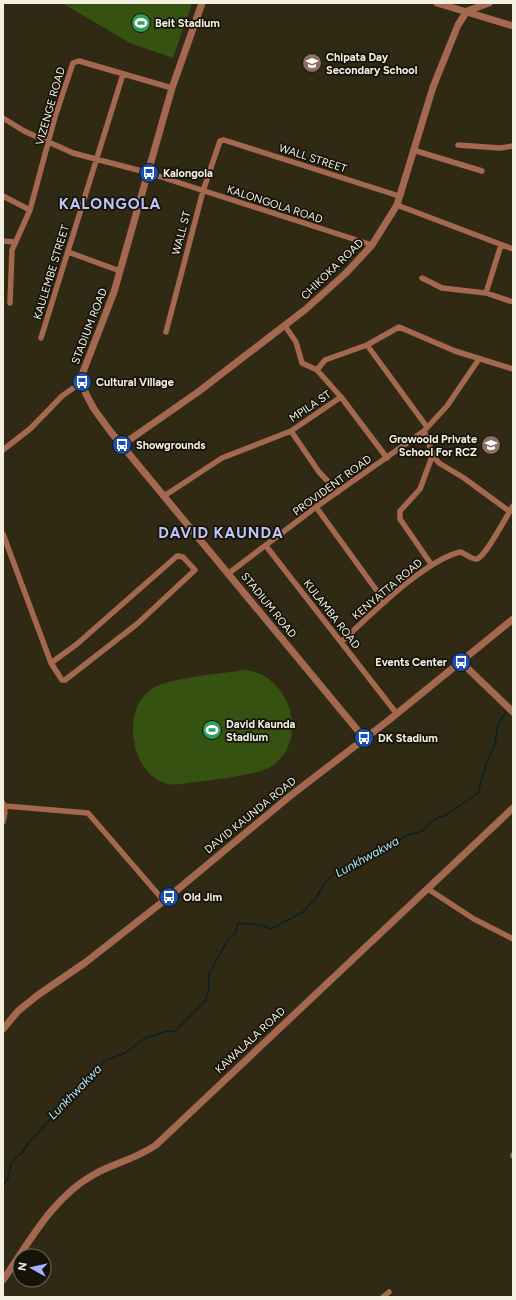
<svg xmlns="http://www.w3.org/2000/svg" width="516" height="1300" viewBox="0 0 516 1300" font-family="Figtree,sans-serif">
<style>
.green{fill:#355211}
.lines{fill:none;stroke-linecap:round;stroke-linejoin:round}
.stream{stroke:#0d1f24;stroke-width:1.5}
.minor{stroke:#a3684f;stroke-width:5.5}
.tertiary{stroke:#a3684f;stroke-width:7}
.labels{text-anchor:middle;stroke-width:3.5;stroke-linejoin:round;paint-order:stroke}
.poi-label{font-size:11px;font-weight:bold;fill:#f3f0e2;stroke:#161309;text-anchor:start}
.street-label{font-size:11px;fill:#f3f0e2;stroke:#161309}
.water-label{font-size:12px;font-style:italic;fill:#aee8f9;stroke:#161309}
.district-label{font-size:15px;font-weight:bold;letter-spacing:1px;fill:#bfc5fe;stroke:#161309}
</style>
<rect width="100%" height="100%" fill="#302a14"/>
<path class="green" d="M62,3H192L173,58L130,43Z
M245,670C289,674 311,739 272,766C258,776 201,781 181,784C136,792 114,713 153,688C168,678 224,673 245,670Z"/>
<g class="lines">
<path class="stream" d="M3,1186L8,1178L11,1163L22,1153L29,1142L41,1130L64,1102L79,1090L104,1061L125,1053L144,1039L167,1031L174,1032L206,1000L209,987V974L227,941L235,934L238,923L261,925L271,929L303,912L315,899L327,880L347,865L390,847L405,836L422,831L437,818L446,815L478,793L486,764L495,745L498,724L506,712"/>
<path class="minor" d="M3,118L24,131L73,153L149,173L372,245
M458,145L500,148L513,146
M413,150L482,171
M3,196L30,210
M397,205L513,249
M3,241L14,242
M68,252L120,271
M422,278L442,288L486,293L513,302
M486,293L501,245
M10,303L12,250L30,210L55,117L73,63L79,61L172,88
M285,326L296,342L302,363L317,370L341,397L387,458
M166,332L203,191L220,141L224,140L399,196
M41,338L123,74
M367,345L427,427
M317,370L325,360L367,345L399,327L455,351L513,369
M291,431L319,472L338,492
M424,431L434,457L439,463L464,478L509,511
M3,450L31,428L62,396L82,382
M164,496L222,458L291,431L341,397
M316,507L385,602
M3,534L51,663L62,680H65L137,624L195,570L183,557L177,556L77,644L51,663
M266,546L397,714
M431,564L400,519V511L420,489L433,454
M229,573L316,507L424,431L447,406L479,359
M341,642C371,615 422,562 460,552C465,553 472,560 477,559C486,556 507,515 513,506
M5,806L88,813L164,901
M3,822L5,812L3,803
M428,889L474,919L513,939
M513,1156V1155
M383,1297L389,1292"/>
<path class="tertiary" d="M202,3L172,88L114,292L83,372L82,382L86,394L94,409L110,431L364,738
M437,3L513,26
M122,445L198,392L306,309L346,273L372,245L397,205L433,87L458,25L467,11L489,3
M461,662L513,712
M3,1029L18,1011L38,995L86,962L165,900L290,796L389,720L513,619
M3,1280C29,1243 52,1198 93,1175C114,1163 136,1159 156,1145L513,808"/>
</g>
<defs>
<symbol id="stadium-disc" viewBox="-11 -11 22 22"><circle r="9.5" fill="#2e9e5b" stroke="#161309"/><path d="M0-5a6.5 5 0 1 0 0 10a6.5 5 0 1 0 0-10ZM-3.5-1.8h7v3.6h-7Z" fill="#fff"/></symbol>
<symbol id="school-disc" viewBox="-11 -11 22 22"><circle r="9.5" fill="#8d6e63" stroke="#161309"/><path d="M0-5L7-2L0 1L-7-2ZM-4 1L0 2.5L4 1V4Q0 6-4 4Z" fill="#fff"/></symbol>
<symbol id="bus-disc" viewBox="-11 -11 22 22"><circle r="9.5" fill="#1a4fb4" stroke="#161309"/><path d="M-5-6H5V4H4V6H2V4H-2V6H-4V4H-5ZM-3.5-4V0h7V-4ZM-3.5 1.2v1.5H-2V1.2ZM2 1.2v1.5H3.5V1.2Z" fill="#fff"/></symbol>
</defs>
<g fill-rule="evenodd">
<use href="#stadium-disc" x="130" y="12" width="22" height="22"/>
<use href="#school-disc" x="301" y="52" width="22" height="22"/>
<use href="#bus-disc" x="138" y="162" width="22" height="22"/>
<use href="#bus-disc" x="71" y="371" width="22" height="22"/>
<use href="#bus-disc" x="111" y="434" width="22" height="22"/>
<use href="#school-disc" x="480" y="434" width="22" height="22"/>
<use href="#bus-disc" x="450" y="651" width="22" height="22"/>
<use href="#stadium-disc" x="201" y="719" width="22" height="22"/>
<use href="#bus-disc" x="353" y="727" width="22" height="22"/>
<use href="#bus-disc" x="158" y="886" width="22" height="22"/>
</g>
<g class="labels">
<g class="poi-label">
<text x="155" y="27">Beit Stadium</text>
<text x="326" y="61">Chipata Day<tspan x="326" dy="13">Secondary School</tspan></text>
<text x="163" y="177">Kalongola</text>
<text x="96" y="386">Cultural Village</text>
<text x="477" y="443" text-anchor="end">Growoold Private<tspan x="477" dy="13">School For RCZ</tspan></text>
<text x="136" y="449">Showgrounds</text>
<text x="447" y="666" text-anchor="end">Events Center</text>
<text x="226" y="728">David Kaunda<tspan x="226" dy="13">Stadium</tspan></text>
<text x="378" y="742">DK Stadium</text>
<text x="183" y="901">Old Jim</text>
</g>
<g class="street-label">
<text transform="translate(50 106) rotate(-74)" y="4">VIZENGE ROAD</text>
<text transform="translate(313 158) rotate(18)" y="4">WALL STREET</text>
<text transform="translate(275 204) rotate(18)" y="4">KALONGOLA ROAD</text>
<text transform="translate(181 233) rotate(-75)" y="4">WALL ST</text>
<text transform="translate(332 269) rotate(-44)" y="4">CHIKOKA ROAD</text>
<text transform="translate(51 272) rotate(-73)" y="4">KAULEMBE STREET</text>
<text transform="translate(89 326) rotate(-69)" y="4">STADIUM ROAD</text>
<text transform="translate(310 406) rotate(-34)" y="4">MPILA ST</text>
<text transform="translate(332 485) rotate(-36)" y="4">PROVIDENT ROAD</text>
<text transform="translate(387 589) rotate(-40)" y="4">KENYATTA ROAD</text>
<text transform="translate(269 605) rotate(51)" y="4">STADIUM ROAD</text>
<text transform="translate(332 614) rotate(52)" y="4">KULAMBA ROAD</text>
<text transform="translate(250 815) rotate(-39)" y="4">DAVID KAUNDA ROAD</text>
<text transform="translate(250 1040) rotate(-43)" y="4">KAWALALA ROAD</text>
</g>
<g class="water-label">
<text transform="translate(367 857) rotate(-29)" y="4">Lunkhwakwa</text>
<text transform="translate(75 1092) rotate(-46)" y="4">Lunkhwakwa</text>
</g>
<g class="district-label">
<text x="110" y="209">KALONGOLA</text>
<text x="221" y="538">DAVID KAUNDA</text>
</g>
</g>
<rect width="516" height="1300" fill="none" stroke="#f3f0e2" stroke-width="8"/>
<g transform="translate(32 1268) rotate(278)"><circle r="19" fill="#161309" stroke="#6e6b60"/>
<path d="M0-3L7 15L0 10L-7 15Z" fill="#a9b0fc"/>
<text y="-6" font-size="11" font-weight="bold" text-anchor="middle" fill="#f3f0e2">N</text>
</g>
</svg>
